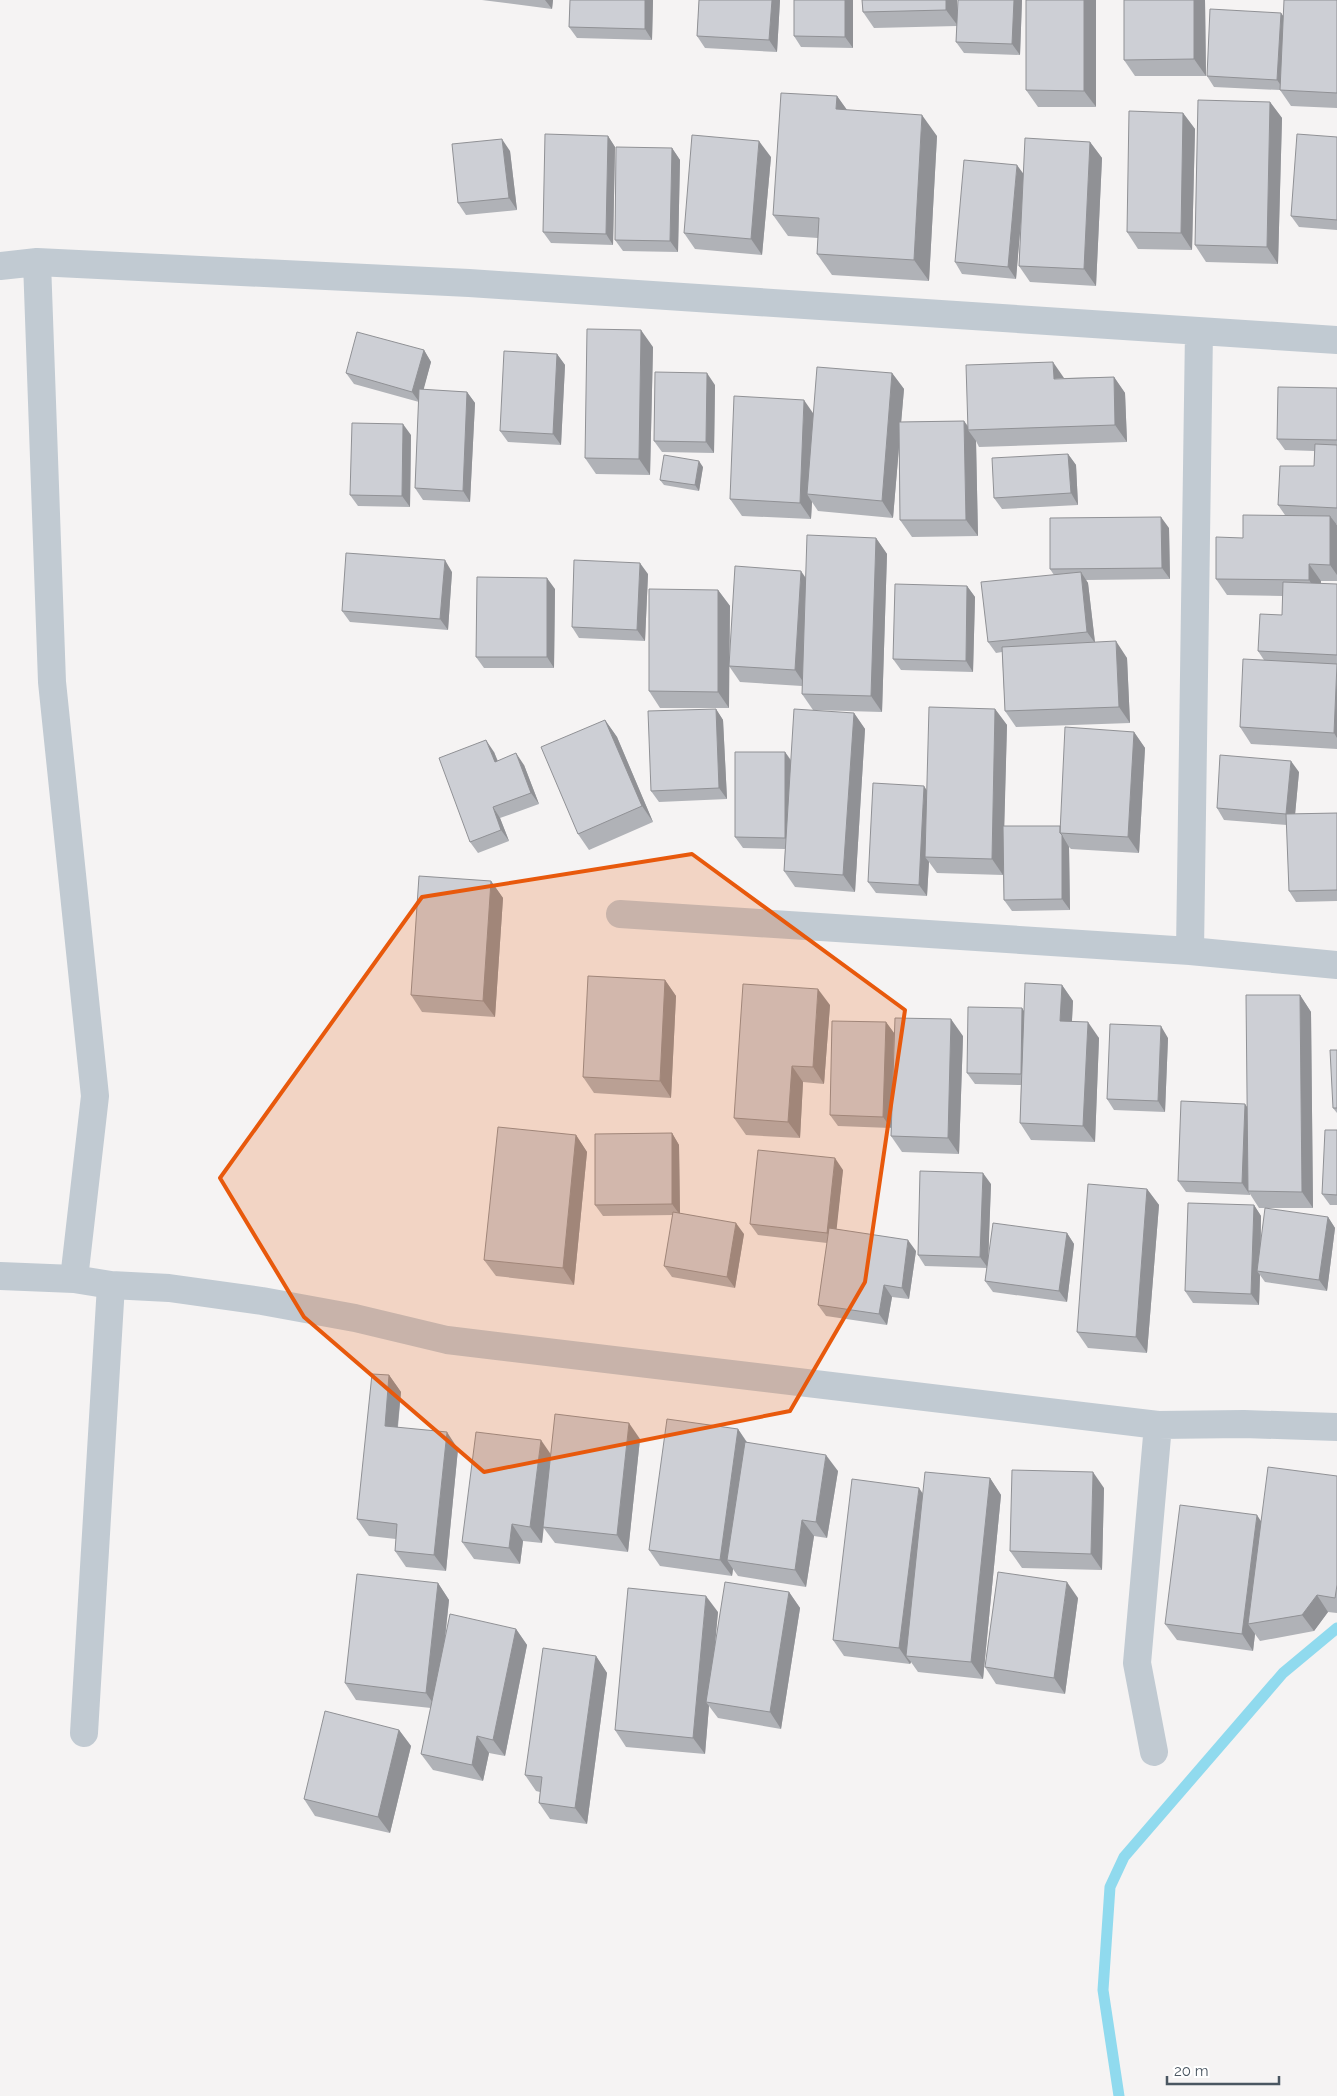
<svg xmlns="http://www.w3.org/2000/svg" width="1337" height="2096" viewBox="0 0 1337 2096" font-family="Raleway,sans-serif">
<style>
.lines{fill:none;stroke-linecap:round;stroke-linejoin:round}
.stream{stroke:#90daee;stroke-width:11}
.minor{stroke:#c1cad2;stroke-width:28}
.wall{fill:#b0b2b7}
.shaded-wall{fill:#909195}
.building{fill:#cdcfd5;stroke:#909195}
.marked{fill:#e8590c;fill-opacity:0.2;stroke:#e8590c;stroke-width:4;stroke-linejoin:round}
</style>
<rect width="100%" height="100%" fill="#f5f3f3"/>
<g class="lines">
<path class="stream" d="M1119,2096L1103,1990L1110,1887L1124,1857L1283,1673L1337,1628"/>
<path class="minor" d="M37,262L52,682L95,1096L74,1279
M0,266L37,262L469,283L1337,340
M620,914L1190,951L1337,965
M1190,951L1199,331
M0,1276L74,1279L111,1285L169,1288L262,1301L355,1318L447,1340L1158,1425L1244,1424L1337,1427
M84,1733L111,1285
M1154,1752L1137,1663L1158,1425"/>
</g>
<path class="wall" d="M482,0H553L552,9Z
M570,0H653L652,40L577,38L569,27Z
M699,0H780L777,52L705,48L697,36Z
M853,0V48L801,47L794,36Z
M862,0H957V12L1022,0L1020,55L964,53L956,42L957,26L874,28L863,12Z
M1026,0L1096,107H1038L1026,90Z
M1205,0L1206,76H1135L1124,60Z
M1337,0V108L1291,106L1280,90L1214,87L1207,76L1281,13L1283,16Z
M837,96L847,110L937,136L929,281L832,275L817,254L818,238L788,236L773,215Z
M1270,102L1282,118L1278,264L1206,262L1195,245Z
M1183,113L1195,129L1192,250L1138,249L1127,232Z
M608,136L615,147L613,245L551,243L543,232Z
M1337,137V230L1299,227L1291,216Z
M1090,142L1102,158L1096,286L1030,282L1019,266L1021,217L1016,279L962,274L955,262L1023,174Z
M672,148L680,160L678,252L623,251L615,240Z
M510,151L517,210L466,215L458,203Z
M771,157L762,255L695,249L684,233Z
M653,347L650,475L596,474L585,458Z
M424,350L431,362L423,390L467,392L475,403L470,502L423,500L415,488L419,402L354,384L346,373Z
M557,354L565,365L561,445L508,442L500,431Z
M892,373L904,389L901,422L964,421L968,426L1064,378L1114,377L1125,393L1127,442L979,447L976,441L978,536L912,537L900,520L899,446L893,518L818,511L812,502L811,519L742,516L730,499L814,413Z
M715,385L714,453L662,452L654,441Z
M1337,388V524H1336L1337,525V581H1321V584H1337V749L1251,744L1240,727L1264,660L1258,651L1282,615L1283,596L1227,595L1216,579L1243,538L1285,515L1278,505L1314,466V451L1285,450L1277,439Z
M411,435L410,507L358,506L350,495Z
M1068,454L1076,465L1078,505L1002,509L994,498Z
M703,467L699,491L664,485L660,480Z
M1169,528L1170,579L1086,580L1088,583L1095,642L1127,658L1130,723L1016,727L1005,711L1002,652L996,653L988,642L1054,575L1050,569Z
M876,538L887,554L882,712L813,710L802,694V686L740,682L729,666V708H660L649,691L718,590L730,606L729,659L806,578Z
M452,572L448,630L350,622L342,611Z
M648,574L645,641L579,638L572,627Z
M967,586L975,597L973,672L901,670L893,659Z
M555,589L554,668H484L476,657Z
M716,709L723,720L727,799L659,802L651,791Z
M995,709L1007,725L1004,826H1060L1134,732L1145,748L1139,853L1071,849L1069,847L1070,910L1012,911L1004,900L1003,863V875L937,873L929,862L927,896L876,893L868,882Z
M854,713L865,729L855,892L795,887L784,871L785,849L743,848L735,837L785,752L791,760Z
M605,720L617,737L653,822L589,850L578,834Z
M494,752L498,761L524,765L539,804L500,818L509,841L478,853L470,842Z
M1299,772L1295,814L1337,813V901L1296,902L1289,891L1287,825L1224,820L1217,808Z
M491,881L503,898L495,1017L422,1012L411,995Z
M665,980L676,996L671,1098L594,1093L583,1077Z
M1062,985L1073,1001L1072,1021L1099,1038L1095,1142L1031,1140L1020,1123L1021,1085L975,1084L967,1073L1022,1008L1024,1012Z
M1300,995L1311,1012L1313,1208H1259L1250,1194V1195L1186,1192L1178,1181L1247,1107Z
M830,1005L824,1084L803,1082L800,1138L746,1135L734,1118Z
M886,1022L894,1033L963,1036L959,1154L902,1152L891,1136V1128L838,1126L830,1115Z
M1168,1038L1165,1112L1114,1110L1107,1099Z
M1337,1050V1113L1333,1108Z
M1337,1130V1205H1330L1322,1194Z
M672,1133L679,1145L680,1213L744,1234L735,1288L672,1277L664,1266L673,1215L603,1216L595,1205Z
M576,1135L587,1152L574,1285L496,1276L484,1260Z
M843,1170L836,1229L916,1251L909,1299L892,1297L887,1325L826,1316L818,1305L827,1243L758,1235L750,1224Z
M991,1184L988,1256L1067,1233L1074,1244L1067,1302L993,1292L985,1281L987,1268L925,1266L918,1255Z
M1147,1189L1159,1205L1147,1353L1088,1348L1077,1332Z
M1254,1205L1261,1216V1243L1328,1217L1335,1228L1327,1291L1265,1282L1260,1275L1259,1305L1193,1303L1185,1291Z
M389,1375L401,1392L398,1427L458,1449L446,1571L406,1567L395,1551L396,1539L369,1536L357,1519Z
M738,1429L747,1442L838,1471L827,1538L814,1536L806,1587L738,1576L733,1569L732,1576L660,1566L649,1550Z
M640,1439L628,1552L555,1543L543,1527L542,1543L523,1541L520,1564L474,1559L462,1542L551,1455Z
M1337,1476V1613L1328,1612L1314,1631L1260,1641L1255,1634L1253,1651L1177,1640L1165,1624L1261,1522Z
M990,1478L1001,1495L983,1679L918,1672L911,1662L910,1664L844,1656L833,1640L923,1494Z
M1104,1488L1102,1570L1022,1568L1010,1551Z
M438,1583L449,1600L445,1640L516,1629L527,1645L505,1756L489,1753L483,1781L433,1770L421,1754L431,1708L356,1700L345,1683Z
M789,1592L800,1608L781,1729L718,1718L709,1706L705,1754L626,1747L615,1730L718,1612L714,1648Z
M1078,1598L1065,1694L996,1684L985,1667Z
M596,1656L607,1673L587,1824L550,1819L539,1803L540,1792L536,1791L525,1775Z
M399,1730L411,1746L390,1833L315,1816L304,1799Z"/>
<path class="shaded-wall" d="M545,0H553L552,9Z
M645,0H653L652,40L645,29Z
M772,0H780L777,52L769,40Z
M845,0H853V48L845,37Z
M946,0H957L958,26L946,10Z
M1014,0H1022L1020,55L1012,44Z
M1084,0H1096V107L1084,91Z
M1194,0H1205L1206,76L1194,59Z
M1281,13L1289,24L1285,91L1277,80Z
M837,96L852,117L836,109Z
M1270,102L1282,118L1278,264L1267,247Z
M1183,113L1195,129L1192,250L1181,233Z
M922,115L937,136L929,281L914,260Z
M608,136L615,147L613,245L606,234Z
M502,139L510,151L517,210L509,198Z
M759,141L771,157L762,255L751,239Z
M1090,142L1102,158L1096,286L1084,269Z
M672,148L680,160L678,252L670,241Z
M1017,165L1025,176L1016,279L1008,267Z
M641,330L653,347L650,475L639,459Z
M424,350L431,362L420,403L412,392Z
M557,354L565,365L561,445L553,434Z
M1053,362L1064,378L1054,379Z
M707,373L715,385L714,453L706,442Z
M892,373L904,389L893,518L882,501Z
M1114,377L1125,393L1127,442L1115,425Z
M467,392L475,403L470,502L463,491Z
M804,400L815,416L807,494L812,502L811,519L800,503Z
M964,421L970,430H968L976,441L978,536L966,520Z
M403,424L411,435L410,507L402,496Z
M1068,454L1076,465L1078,505L1071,493Z
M699,461L703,467L699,491L695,485Z
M1330,516L1337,525V575L1330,565Z
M1161,517L1169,528L1170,579L1162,568Z
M876,538L887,554L882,712L871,696Z
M445,560L452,572L448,630L440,619Z
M640,563L648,574L645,641L637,630Z
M1309,564L1321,581L1320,597L1309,580Z
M801,571L812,587L806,686L795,670Z
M1081,572L1088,583L1095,643L1087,632Z
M547,578L555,589L554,668L547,657Z
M967,586L975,597L973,672L966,661Z
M718,590L730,606L729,708L718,692Z
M1116,641L1127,658L1130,723L1119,707Z
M1337,669V738L1334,733Z
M716,709L723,720L727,799L719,788Z
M995,709L1007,725L1003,875L992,859Z
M854,713L865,729L855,892L843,875Z
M605,720L617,737L653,822L642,806Z
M1134,732L1145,748L1139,853L1128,837Z
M486,740L494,752L502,773L495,762Z
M785,752L793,764V849L785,838Z
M516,753L524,765L539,804L531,793Z
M1291,761L1299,772L1294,826L1286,814Z
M924,786L932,798L925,857L929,862L927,896L919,885Z
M493,807L500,818L509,841L501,830Z
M1062,835L1069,847L1070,910L1062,899Z
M491,881L503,898L495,1017L483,1001Z
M665,980L676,996L671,1098L660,1081Z
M1062,985L1073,1001L1071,1037L1060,1021Z
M818,989L830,1005L824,1084L813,1067Z
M1300,995L1311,1012L1313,1208L1302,1192Z
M1022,1008L1030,1020L1021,1074Z
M951,1019L963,1036L959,1154L948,1138Z
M886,1022L894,1033L891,1128L883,1117Z
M1088,1022L1099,1038L1095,1142L1083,1126Z
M1161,1026L1168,1038L1165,1112L1158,1101Z
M792,1066L803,1082L800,1138L788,1122Z
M1245,1104L1253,1115L1248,1191L1250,1195L1242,1183Z
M672,1133L679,1145L680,1215L672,1204Z
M576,1135L587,1152L574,1285L563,1268Z
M835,1158L843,1170L835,1244L827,1233Z
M983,1173L991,1184L988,1268L980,1257Z
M1147,1189L1159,1205L1147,1353L1136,1337Z
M1254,1205L1261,1216L1260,1271H1257L1260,1275L1259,1305L1251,1294Z
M1328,1217L1335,1228L1327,1291L1319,1280Z
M736,1223L744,1234L735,1288L727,1277Z
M1067,1233L1074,1244L1067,1302L1059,1291Z
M908,1240L916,1251L909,1299L902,1288Z
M884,1285L892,1297L887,1325L879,1314Z
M389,1375L401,1392L396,1442L385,1426Z
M629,1423L640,1439L628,1552L617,1535Z
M738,1429L749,1446L727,1560L733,1569L732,1576L720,1560Z
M447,1432L458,1449L446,1571L434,1555Z
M541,1440L552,1456L542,1543L530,1527Z
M826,1455L838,1471L827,1538L816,1522Z
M1093,1472L1104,1488L1102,1570L1091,1554Z
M990,1478L1001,1495L983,1679L971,1662Z
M919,1488L930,1504L906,1656L911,1662L910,1664L899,1648Z
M1257,1515L1268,1532L1248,1624L1255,1634L1253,1651L1242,1634Z
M802,1520L814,1536L806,1587L795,1570Z
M512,1524L523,1541L520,1564L509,1548Z
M1067,1582L1078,1598L1065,1694L1054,1678Z
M438,1583L449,1600L437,1709L426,1693Z
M789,1592L800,1608L781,1729L770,1712Z
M1317,1595L1328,1612L1314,1631L1302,1615Z
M706,1596L718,1612L710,1702H706L709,1706L705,1754L693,1738Z
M516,1629L527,1645L505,1756L493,1740Z
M596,1656L607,1673L587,1824L575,1808Z
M399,1730L411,1746L390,1833L378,1817Z
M477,1736L489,1753L483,1781L472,1765Z"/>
<path class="building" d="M570,0H645V29L569,27Z
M699,0H772L769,40L697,36Z
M794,0H845V37L794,36Z
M862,0H946V10L863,12Z
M958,0H1014L1012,44L956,42Z
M1026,0H1084V91L1026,90Z
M1124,0H1194V59L1124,60Z
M1284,0H1337V93L1280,90Z
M1210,9L1281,13L1277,80L1207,76Z
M781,93L837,96L836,109L922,115L914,260L817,254L819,218L773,215Z
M1198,100L1270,102L1267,247L1195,245Z
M1129,111L1183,113L1181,233L1127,232Z
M545,134L608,136L606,234L543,232Z
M1297,134L1337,137V220L1291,216Z
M692,135L759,141L751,239L684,233Z
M1025,138L1090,142L1084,269L1019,266Z
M502,139L509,198L458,203L452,144Z
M616,147L672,148L670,241L615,240Z
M964,160L1017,165L1008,267L955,262Z
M587,329L641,330L639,459L585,458Z
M357,332L424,350L412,392L346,373Z
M504,351L557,354L553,434L500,431Z
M1053,362L1054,379L1114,377L1115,425L968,430L966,365Z
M817,367L892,373L882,501L807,494Z
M655,372L707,373L706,442L654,441Z
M1278,387L1337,388V440L1277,439Z
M419,389L467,392L463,491L415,488Z
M734,396L804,400L800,503L730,499Z
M964,421L966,520H900L899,422Z
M352,423L403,424L402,496L350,495Z
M1315,444L1337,445V508L1278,505L1280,466H1314Z
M1068,454L1071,493L994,498L992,458Z
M664,455L699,461L695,485L660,480Z
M1243,515L1330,516V565L1309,564V580L1216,579V537L1243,538Z
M1161,517L1162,568L1050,569V518Z
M807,535L876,538L871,696L802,694Z
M346,553L445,560L440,619L342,611Z
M574,560L640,563L637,630L572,627Z
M735,566L801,571L795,670L729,666Z
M1081,572L1087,632L988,642L981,582Z
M477,577L547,578V657H476Z
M1283,582L1337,584V655L1258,651L1260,614L1282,615Z
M895,584L967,586L966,661L893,659Z
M649,589L718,590V692L649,691Z
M1116,641L1119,707L1005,711L1002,647Z
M1243,659L1337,664L1334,733L1240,727Z
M929,707L995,709L992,859L925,857Z
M716,709L719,788L651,791L648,711Z
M794,709L854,713L843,875L784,871Z
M605,720L642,806L578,834L541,747Z
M1065,727L1134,732L1128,837L1060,833Z
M486,740L495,762L516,753L531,793L493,807L501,830L470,842L439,758Z
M735,752H785V838L735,837Z
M1220,755L1291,761L1286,814L1217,808Z
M873,783L924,786L919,885L868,882Z
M1337,813V890L1289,891L1286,814Z
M1003,826H1060V833L1062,835V899L1004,900Z
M419,876L491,881L483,1001L411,995Z
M588,976L665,980L660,1081L583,1077Z
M1025,983L1062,985L1060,1021L1088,1022L1083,1126L1020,1123Z
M743,984L818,989L813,1067L792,1066L788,1122L734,1118Z
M1246,995H1300L1302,1192L1248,1191Z
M968,1007L1022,1008L1021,1074L967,1073Z
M895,1018L951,1019L948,1138L891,1136Z
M832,1021L886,1022L883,1117L830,1115Z
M1110,1024L1161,1026L1158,1101L1107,1099Z
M1330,1050H1337V1108H1333Z
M1181,1101L1245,1104L1242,1183L1178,1181Z
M498,1127L576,1135L563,1268L484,1260Z
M1325,1130H1337V1195L1322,1194Z
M672,1133V1204L595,1205V1134Z
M758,1150L835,1158L827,1233L750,1224Z
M920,1171L983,1173L980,1257L918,1255Z
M1088,1184L1147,1189L1136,1337L1077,1332Z
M1188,1203L1254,1205L1251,1294L1185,1291Z
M1265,1208L1328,1217L1319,1280L1257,1271Z
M673,1212L736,1223L727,1277L664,1266Z
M993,1223L1067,1233L1059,1291L985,1281Z
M829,1228L908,1240L902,1288L884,1285L879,1314L818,1305Z
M372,1374L389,1375L385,1426L447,1432L434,1555L395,1551L397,1524L357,1519Z
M555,1414L629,1423L617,1535L543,1527Z
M667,1419L738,1429L720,1560L649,1550Z
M476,1432L541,1440L530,1527L512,1524L509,1548L462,1542Z
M745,1442L826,1455L816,1522L802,1520L795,1570L727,1560Z
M1268,1467L1337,1476V1585L1335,1598L1317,1595L1302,1615L1248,1624Z
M1012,1470L1093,1472L1091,1554L1010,1551Z
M925,1472L990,1478L971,1662L906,1656Z
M852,1479L919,1488L899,1648L833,1640Z
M1180,1505L1257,1515L1242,1634L1165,1624Z
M998,1572L1067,1582L1054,1678L985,1667Z
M357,1574L438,1583L426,1693L345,1683Z
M725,1582L789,1592L770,1712L706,1702Z
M628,1588L706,1596L693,1738L615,1730Z
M450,1614L516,1629L493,1740L477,1736L472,1765L421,1754Z
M543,1648L596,1656L575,1808L539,1803L542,1777L525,1775Z
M325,1711L399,1730L378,1817L304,1799Z"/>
<path class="marked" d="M692,854L905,1010L865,1282L790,1411L484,1472L304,1317L220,1178L422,897Z"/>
<path d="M1167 2076v8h112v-8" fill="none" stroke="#4a5661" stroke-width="2.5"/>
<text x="1174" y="2076" font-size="15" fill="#4a5661" stroke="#ffffff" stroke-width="4" paint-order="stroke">20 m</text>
</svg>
